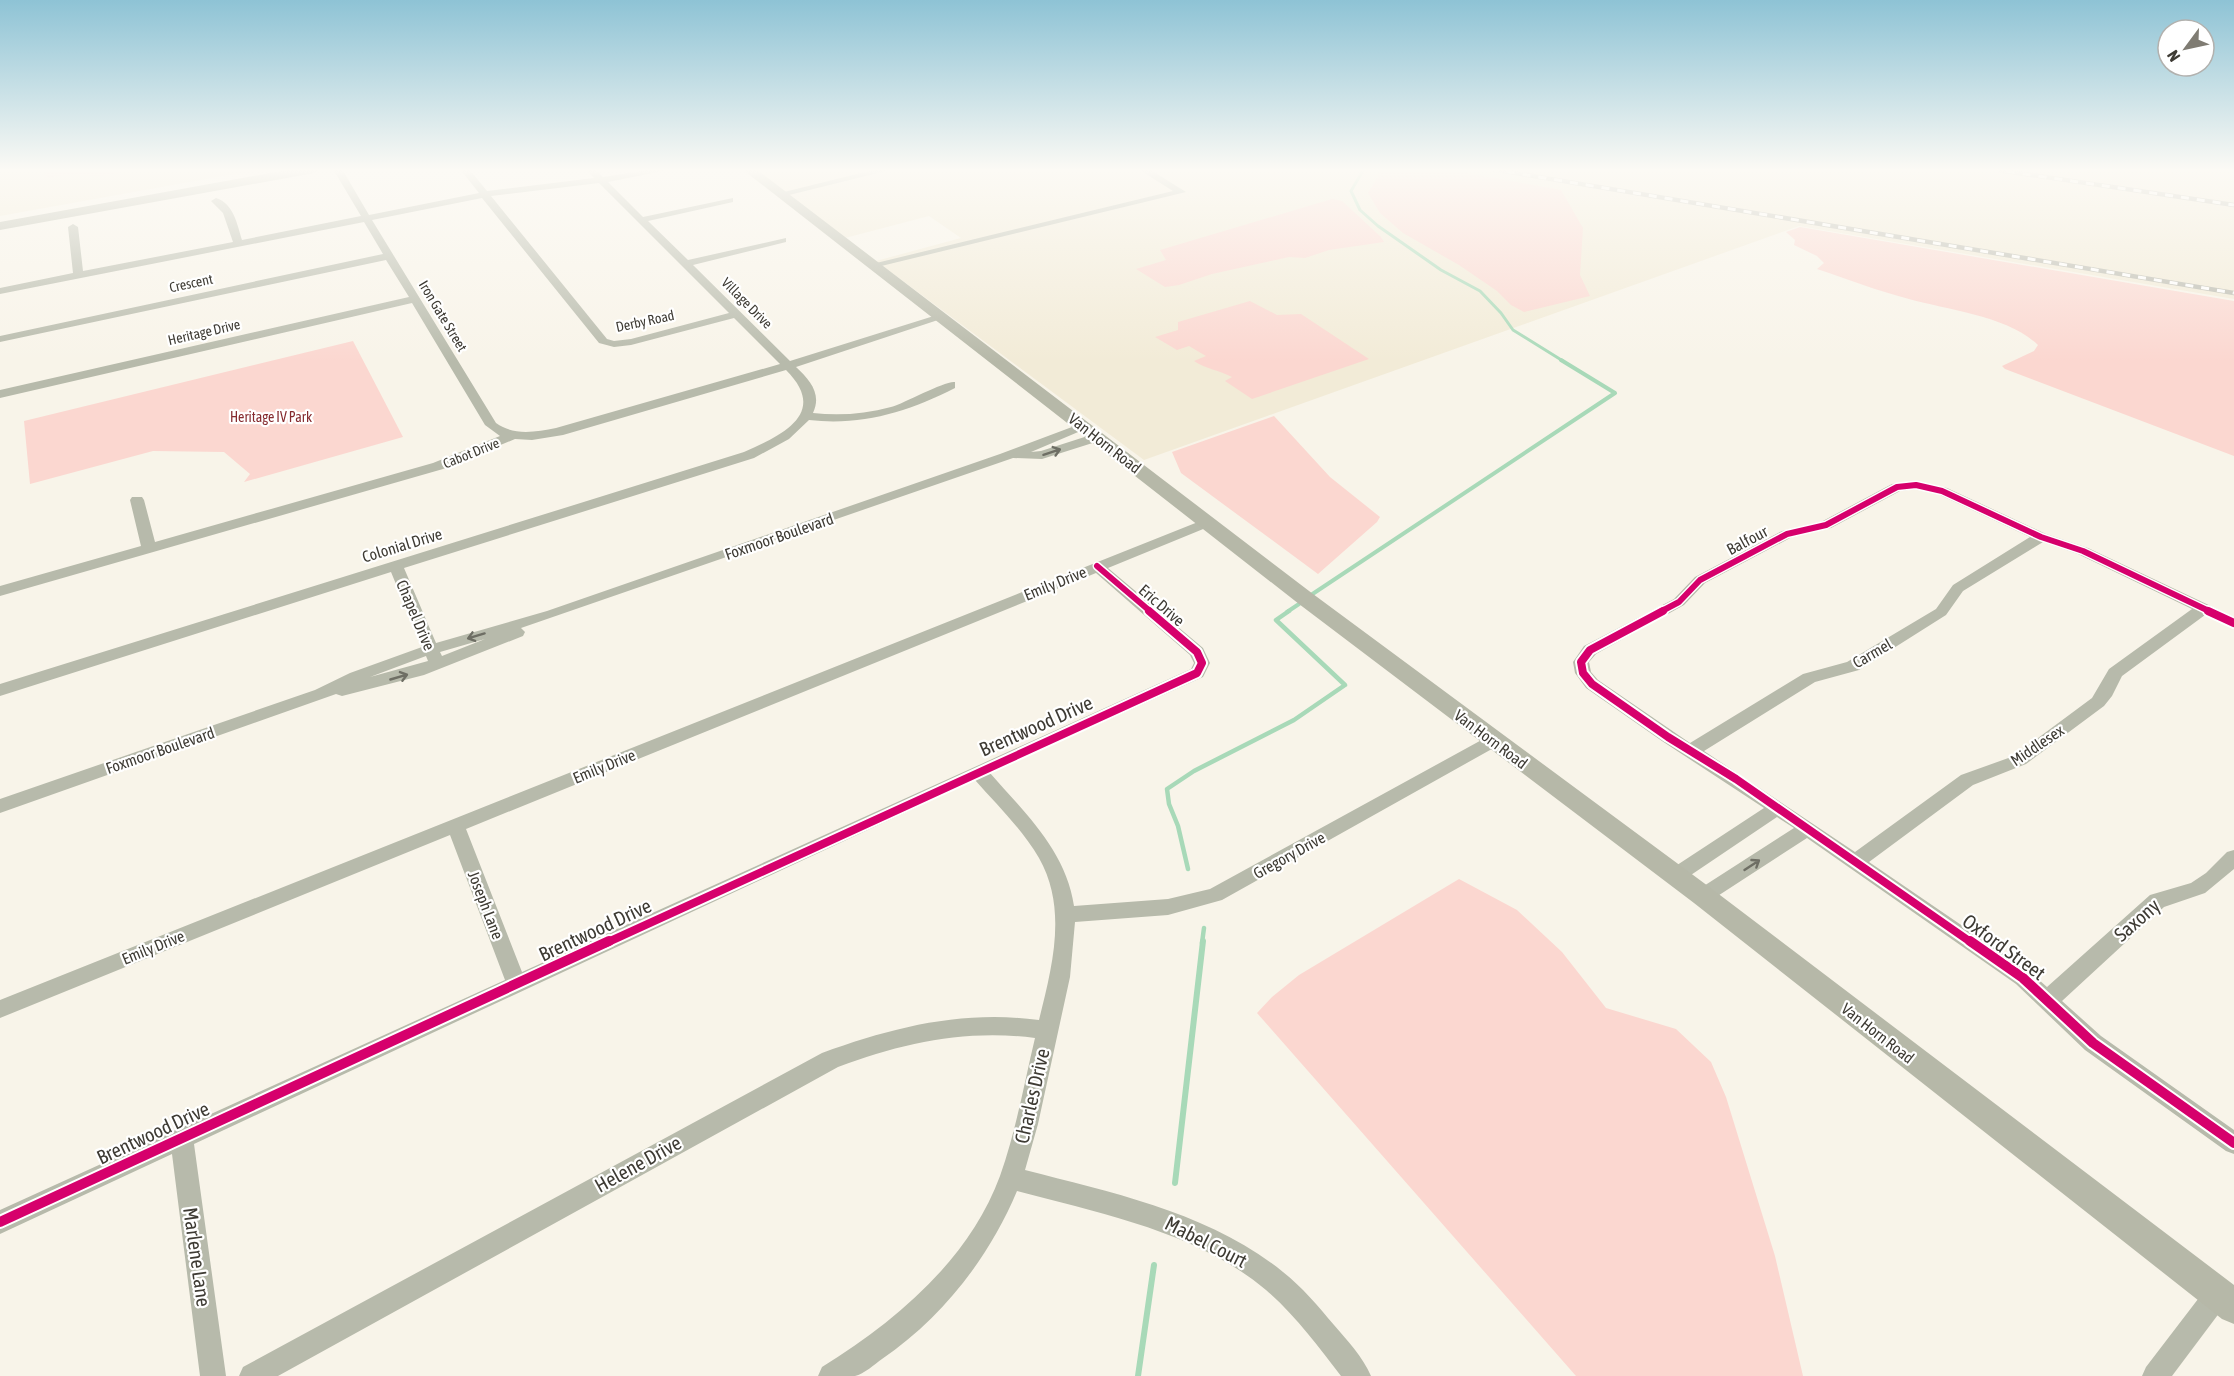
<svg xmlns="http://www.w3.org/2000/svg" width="2234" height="1376" viewBox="0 0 2234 1376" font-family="'Asap Condensed',sans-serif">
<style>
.built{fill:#f2ebd7}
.green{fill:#fbd7d0}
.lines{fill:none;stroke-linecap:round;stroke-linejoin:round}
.stream-far3{stroke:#a8d9b8;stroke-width:3}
.stream-far2{stroke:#a8d9b8;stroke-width:4}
.stream-far1{stroke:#a8d9b8;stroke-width:4.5}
.stream{stroke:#a8d9b8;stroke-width:6}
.street{fill:#b7baab;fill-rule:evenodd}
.secondary{fill:#b6b8a8;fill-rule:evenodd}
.rail-casing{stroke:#b8b8ad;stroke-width:4.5}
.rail{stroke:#fff;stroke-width:3;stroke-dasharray:8;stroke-linecap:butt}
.cycleway-far2-casing{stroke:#fff;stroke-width:9}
.cycleway-far1-casing{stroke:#fff;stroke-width:12}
.cycleway-casing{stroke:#fff;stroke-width:14}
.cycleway-far2{stroke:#d6006c;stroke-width:6}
.cycleway-far1{stroke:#d6006c;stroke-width:8}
.cycleway{stroke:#d6006c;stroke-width:10}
.oneway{stroke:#6e6e64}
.labels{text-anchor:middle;stroke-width:4.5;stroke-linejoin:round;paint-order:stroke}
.far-street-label{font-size:14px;fill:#3e3b34;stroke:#fff}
.far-park-label{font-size:14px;fill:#852a2e;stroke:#fff}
.street-label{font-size:16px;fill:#3e3b34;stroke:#fff}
.near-street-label{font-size:20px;fill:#3e3b34;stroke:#fff}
</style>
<rect width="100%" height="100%" fill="#f8f4e9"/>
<path class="built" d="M0,169H262L0,216Z
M755,169H2234V299L1799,226L1144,460L876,261L961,238L929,216L845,238Z"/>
<path class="green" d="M45,169H119V173L98,176L70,174L46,178Z
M1382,169H1445L1561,190L1583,228L1580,275L1590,296L1524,312L1511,305L1497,291L1459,265L1403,233L1380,213L1368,193Z
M1332,199L1342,201L1381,237L1384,242L1329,250L1305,258L1289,257L1212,274L1179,285L1165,287L1136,269L1166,260L1160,250Z
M1800,227L2234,301V456L2005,369L2002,366L2034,351L2038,345C2008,316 1948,310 1909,299C1878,291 1847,279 1817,269L1824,263L1817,256L1794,245L1795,240L1786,232Z
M1250,301L1277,315L1301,314L1369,359L1252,399L1225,381L1232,377C1219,370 1206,369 1194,361L1206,356L1189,346L1177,350L1155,337L1178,330V322Z
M353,341L403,437L244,482L250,474L224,452L153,451L30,484L24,421Z
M1274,416L1330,477L1380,517L1377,522L1318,574L1181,473L1172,452Z
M1459,879L1517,910L1562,952L1606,1008L1676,1029L1711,1062L1726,1097L1775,1256L1803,1376H1576L1257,1013L1272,997L1299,975Z"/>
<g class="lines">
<path class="stream-far3" d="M1364,169L1351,191L1360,210L1378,226L1441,270L1480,291L1501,313L1513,330L1563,361"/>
<path class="stream-far2" d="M1308,597L1615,393L1561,360
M1287,612L1299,604"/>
<path class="stream-far1" d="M1188,869L1178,826L1169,804L1167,789L1194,771L1294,720L1345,685L1276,620L1289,611
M1202,943L1204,928"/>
<path class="stream" d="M1175,1183L1203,941
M1138,1376L1154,1265"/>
<path class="street" d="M333,169H342L369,215L479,193L460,169H469L487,191L594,178L586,169H595L603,177L654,169H673L608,182L643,217L733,198V202L648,221L688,260L786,238V242L693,265L790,361L937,315H945L947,317L796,367C810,380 822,394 813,413C839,416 865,414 891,407C905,403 946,380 955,382V388C908,412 862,426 809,420L789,439L754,458L404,568L436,643L547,611L1000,454L1080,424L1084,423L1090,427L1031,452L1041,451L1097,433L1103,437L1102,440L1042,459L1013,458L521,628L525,632L523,636L424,675L342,696L336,694L0,813V799L315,690L350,673L422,647L391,572L0,696V684L744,452C783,435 829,413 786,370L563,435L532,440L515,439L443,469L0,596V586L141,546L130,500L132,497H142L144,500L155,542L433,463L500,436L485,425L412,303L0,398V390L409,297L386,260L0,342V336L383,254L364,222L0,294V288L73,273L68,227L73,224L78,227L83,271L233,242L223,213L211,201L216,198C234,204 237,224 242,240L361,216ZM599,183L729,313L631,339L614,341L607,339L491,196ZM482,198L599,343L614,347L631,345L734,318L780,364L556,428C535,432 514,436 496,423L372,220ZM485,639L442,656L440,652ZM426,656L428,661L370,677Z
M877,169H894L781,197L776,194Z
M1138,169H1149L1186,192L873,268L868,265L1173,191Z
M1916,481L1947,488L2046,534L2088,548L2234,617V628L2205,615L2122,676L2112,696L2104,706L2026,764L1973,785L1869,862L2030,972L2047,987L2150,895L2191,883L2206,873L2227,852L2234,850V869L2205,893L2164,907L2062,1001L2101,1036L2234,1130V1154L2226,1151L2085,1050L2016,984L1807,838L1710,901L1703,904L1696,901L1693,896L1696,891L1794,828L1777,817L1682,881L1675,884L1668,881L1665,876L1668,871L1764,808L1662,741L1586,688L1575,673L1573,662L1584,646L1674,599L1695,577L1782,531L1821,522L1892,484ZM1916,489L1938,494L2030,537L1953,585L1936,609L1847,662L1803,674L1690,743L1598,680L1591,672L1589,662L1596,654L1684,605L1705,583L1792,537L1831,528L1900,491ZM2043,542L2078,554L2192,609L2109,669L2092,698L2014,756L1961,775L1855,852L1704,751L1815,682L1859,670L1946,615L1963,591Z
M1208,518L1213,519L1215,522L1213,525L1108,568L1203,648L1210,663L1203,677L990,773C1025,813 1066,851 1074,906L1168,899L1210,889L1487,737H1499L1502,741L1499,745L1222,900L1168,915L1075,922L1070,977L1038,1124L1025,1170C1114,1193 1210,1213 1283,1272C1302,1287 1318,1306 1334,1325C1347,1340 1363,1357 1371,1376H1341C1318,1346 1295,1315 1266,1290C1197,1232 1103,1214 1017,1191C989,1258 942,1318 882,1359C875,1364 864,1374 855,1376C844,1376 829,1376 818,1376L822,1367C896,1321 969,1260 1000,1176C1016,1131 1024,1084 1035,1038C966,1029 902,1043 838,1067L278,1376H239L243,1367L822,1053C894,1027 962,1010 1039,1020C1052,967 1068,909 1039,858C1022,829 997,805 975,780L194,1144L226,1376H200L172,1154L0,1234V1210L505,980L450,835L0,1018V1000ZM1096,573L1190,655L1194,663L1191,669L522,972L466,829Z
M2217,1282L2226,1286L2230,1295L2226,1304L2172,1376H2142L2146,1367L2208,1286Z"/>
<path class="secondary" d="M292,169H320L314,173L0,230V222Z
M742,169H756L1313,594L1712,889L2234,1285V1324L2222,1319L1694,903L1299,604Z"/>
<defs>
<path id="rail" d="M1491,169L2234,293
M1991,169L2234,205"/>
</defs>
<use href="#rail" class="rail-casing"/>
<use href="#rail" class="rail"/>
<defs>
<path id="cycleway-far2" d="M1097,566L1151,612
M1660,612L1679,602L1700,580L1787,534L1826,525L1897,487L1916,485L1942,491L2041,537L2083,551L2211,612"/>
<path id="cycleway-far1" d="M1663,611L1590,650L1581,662L1583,673L1592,684L1668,737L1736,779L1972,943
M2208,611L2234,623
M606,943L1197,673L1202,663L1197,652L1149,611"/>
<path id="cycleway" d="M1970,941L2023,978L2093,1043L2234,1143
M0,1222L609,941"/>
</defs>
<use href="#cycleway-far2" class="cycleway-far2-casing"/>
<use href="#cycleway-far1" class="cycleway-far1-casing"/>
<use href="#cycleway" class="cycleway-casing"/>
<use href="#cycleway-far2" class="cycleway-far2"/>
<use href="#cycleway-far1" class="cycleway-far1"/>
<use href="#cycleway" class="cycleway"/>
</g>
<defs><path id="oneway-shaft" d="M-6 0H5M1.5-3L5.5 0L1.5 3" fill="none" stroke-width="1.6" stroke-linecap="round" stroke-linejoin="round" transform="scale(1.5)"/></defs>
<g class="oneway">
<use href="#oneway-shaft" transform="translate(1052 452) rotate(-18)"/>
<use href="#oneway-shaft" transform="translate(476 636) rotate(163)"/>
<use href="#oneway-shaft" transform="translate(399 677) rotate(-16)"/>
<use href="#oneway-shaft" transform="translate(1752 865) rotate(-33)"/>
</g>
<linearGradient id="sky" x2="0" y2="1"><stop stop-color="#8ec3d5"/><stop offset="0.47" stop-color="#fcfaf5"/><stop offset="1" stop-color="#fcfaf5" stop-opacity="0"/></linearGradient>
<rect width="2234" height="362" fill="url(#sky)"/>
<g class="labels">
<g class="far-street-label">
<text transform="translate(191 283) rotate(-12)" y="5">Crescent</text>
<text transform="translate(747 303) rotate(45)" y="5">Village Drive</text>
<text transform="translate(443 316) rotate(59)" y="5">Iron Gate Street</text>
<text transform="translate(645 321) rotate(-12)" y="5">Derby Road</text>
<text transform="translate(204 332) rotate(-13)" y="5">Heritage Drive</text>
<text transform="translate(471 453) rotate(-22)" y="5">Cabot Drive</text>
</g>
<g class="far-park-label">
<text x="271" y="422">Heritage IV Park</text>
</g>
<g class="street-label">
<text transform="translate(1105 443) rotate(38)" y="6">Van Horn Road</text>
<text transform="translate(779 536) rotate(-19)" y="6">Foxmoor Boulevard</text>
<text transform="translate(1747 540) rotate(-28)" y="6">Balfour</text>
<text transform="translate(402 545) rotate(-17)" y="6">Colonial Drive</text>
<text transform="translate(1055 583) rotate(-22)" y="6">Emily Drive</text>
<text transform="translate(1162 605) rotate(41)" y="6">Eric Drive</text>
<text transform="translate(416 615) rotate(67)" y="6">Chapel Drive</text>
<text transform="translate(1872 653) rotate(-30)" y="6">Carmel</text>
<text transform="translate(1491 739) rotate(37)" y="6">Van Horn Road</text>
<text transform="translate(2037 745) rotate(-34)" y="6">Middlesex</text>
<text transform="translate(160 750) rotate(-19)" y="6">Foxmoor Boulevard</text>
<text transform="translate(604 766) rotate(-22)" y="6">Emily Drive</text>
<text transform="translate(1289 855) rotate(-29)" y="6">Gregory Drive</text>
<text transform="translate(486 905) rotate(69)" y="6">Joseph Lane</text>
<text transform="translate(153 947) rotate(-22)" y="6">Emily Drive</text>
<text transform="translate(1878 1033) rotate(38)" y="6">Van Horn Road</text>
</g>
<g class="near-street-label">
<text transform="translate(1036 726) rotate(-24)" y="7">Brentwood Drive</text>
<text transform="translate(2137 920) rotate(-41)" y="7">Saxony</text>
<text transform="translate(595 930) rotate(-25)" y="7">Brentwood Drive</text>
<text transform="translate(2004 947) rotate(36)" y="7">Oxford Street</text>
<text transform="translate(1032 1096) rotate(-77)" y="7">Charles Drive</text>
<text transform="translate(153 1133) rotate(-25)" y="7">Brentwood Drive</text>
<text transform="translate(638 1164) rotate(-29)" y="7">Helene Drive</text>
<text transform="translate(1206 1242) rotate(27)" y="7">Mabel Court</text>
<text transform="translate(197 1257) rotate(82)" y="7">Marlene Lane</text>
</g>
</g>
<g transform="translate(2186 48) rotate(237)"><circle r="28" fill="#ffffff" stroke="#b2b1ae" stroke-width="1.5"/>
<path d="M0-4.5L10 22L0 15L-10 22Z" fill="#7f7c73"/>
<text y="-9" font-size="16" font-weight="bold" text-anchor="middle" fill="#3e3b34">N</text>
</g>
</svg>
